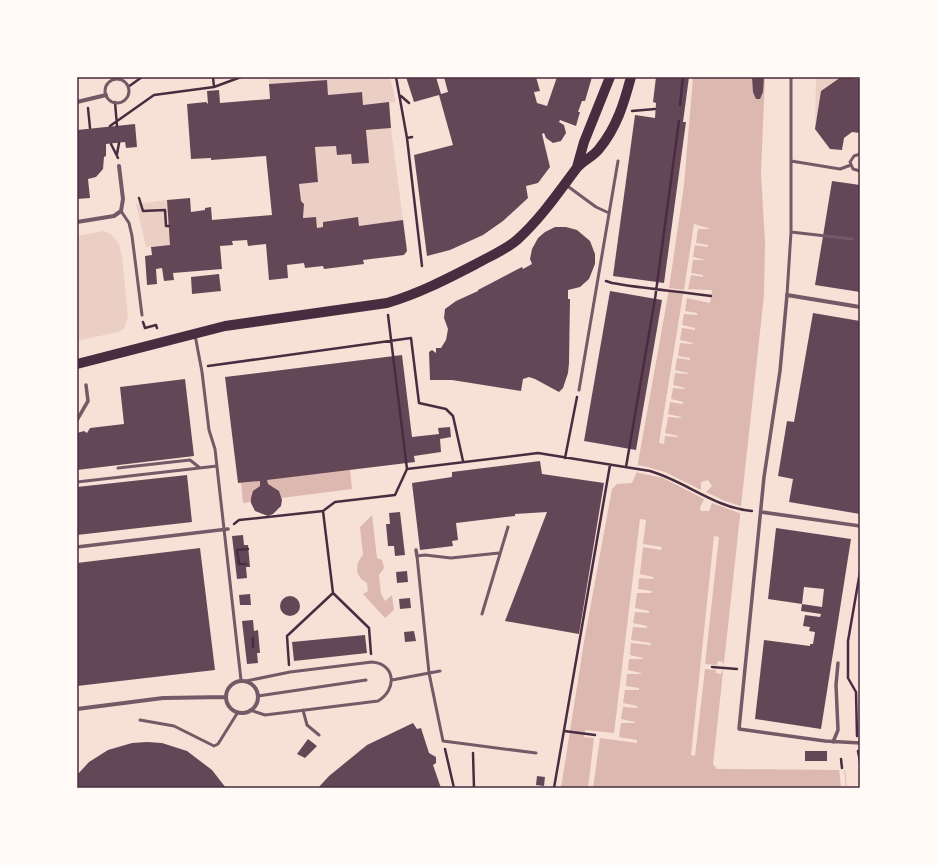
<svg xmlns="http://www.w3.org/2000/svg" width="937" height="865" viewBox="0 0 937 865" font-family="Merriweather,serif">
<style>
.green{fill:#ebcfc5}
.water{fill:#dcb8b0}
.pier{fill:#f7e1d7}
.building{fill:#644757}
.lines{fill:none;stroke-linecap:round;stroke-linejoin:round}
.path{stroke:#4a2c40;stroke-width:2.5}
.service{stroke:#755966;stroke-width:3}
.pedestrian{stroke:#755966;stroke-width:3.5}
.minor{stroke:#755966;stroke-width:4}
.primary{stroke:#4a2c40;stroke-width:10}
.neatline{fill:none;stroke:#4a2c40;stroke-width:1.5}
</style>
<rect width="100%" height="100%" fill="#f7e1d7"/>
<path class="green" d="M269,77H390L396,102L363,105L362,92L328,95L327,80L269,84Z
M816,77H841L821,91L815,129Z
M391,128L403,220L359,226L358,217L323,222V227L317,228L316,217L303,218L304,204L301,201L299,184L318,182L315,147L336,146L351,154L352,164L369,163L366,130Z
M167,200L171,245L146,247L136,204Z
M104,231L112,235L119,244L122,256L128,317L124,329L118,332L77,341V236Z"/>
<path class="water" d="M693,77H765L761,173L765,243L764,295L713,764L717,769L845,770L847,788H561L585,636L612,489L617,484L632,483L636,474L668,295L684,185Z
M350,469L352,489L243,503L241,483Z
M372,515L377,558L382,560L384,568L379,575L381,594L385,601L392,595L394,610L385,618L363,594L368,591L367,583C355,577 354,564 363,555L360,527Z"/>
<path class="pier" d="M694,224L711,229H698L696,243L708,245V247L695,245L693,257L706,260H693L691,273L703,275V277L691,275L688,289L712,290L710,303L687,298L685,311L697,313V315L684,314L682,325L695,328V330L682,328L680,340L693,343L692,344L680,343L678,356L690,358V360L677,358L675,370L688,373V374L675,373L673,385L685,388V389L673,388L671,399L683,402V404L670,402L668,414L681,417V418L668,417L665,433L678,436V437L665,436L664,444L659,443L683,294L669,291V288L684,290Z
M636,465L644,466L665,472L701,490V482L708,480L712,486L706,492L725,501L743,507L742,514L712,503L709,511H701L700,508L704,499L663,478L635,472Z
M640,519L646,520L643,544L662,547L661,550L643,547L640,574L653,577V579L639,578L638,589L652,591L651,593H637L635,608L649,611V613L635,612L633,623L647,626V628L633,627L631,640L651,643V645L631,643L630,655L643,658V659H629L628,670L641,673V674H627L626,686L639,688V690H625L623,703L637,706V708L623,707L621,719L635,722V723H621L619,737L637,740V743L600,738L593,788H588L594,738L584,737L585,730L614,733Z
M714,536L719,537L705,664L717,665L718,661L723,662L724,667L721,674L716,673V670L705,669L695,756L691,755Z
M839,768H844L846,788H841Z"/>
<path class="building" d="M406,77H436L441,94L448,92L444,77H536L540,91L534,92L537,103L547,106L557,77H592L585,101H582L578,112H580L576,126L560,120L559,122L564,125L566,133L561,141L553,143L546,138L544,133L542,134L550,167L538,183L526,186L528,198L503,221L483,235L450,250L427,256L414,155L453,145L439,95L414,102Z
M656,77H689L683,122H686L664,283L613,276L635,115L655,118L656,103L653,102Z
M752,77H764L763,92L760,99H756L753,92Z
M841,77L860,79V133L852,132L844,138L842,150L830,149L815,129L821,91Z
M327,80L328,95L362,92L363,105L389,102L391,128L366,130L369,163L352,164L351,154L337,155L336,146L315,147L318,182L299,184L301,201L304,204L303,218L316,217L317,228L323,227V222L358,217L359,226L403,220L407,251L404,255L363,260L364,264L324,269L323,266L305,268L304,263L287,265L288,278L269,280L266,244L248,246L247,240L232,241L233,245L220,246L222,269L173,273L174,280L164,281L162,268L156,269L157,284L147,285L145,256L152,255L151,247L170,245L167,200L190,198L191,212L205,210V208L211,207L212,220L272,215L266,156L211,160V158L191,159L187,104L206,102L208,104L207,91L219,90L220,103L270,99L269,84Z
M135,124L137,147L126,148L125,142L106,144V156L104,157L103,169L96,177L88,179L90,198L77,199V130Z
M832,181L860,185V292L815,285Z
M555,227H566L577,230L590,241L595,254V264L589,279L580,287L568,290V299H570L569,363L568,373L563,388L559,392L535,379L529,377L523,379L521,391L452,380H430L429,352L432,350L436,353V348H441L446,340L448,329L444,318L445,309L456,301L478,291V290L522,267L523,269L532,264L530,259L532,249L538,238L545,232Z
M219,274L221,291L192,294L191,277Z
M610,291L662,300L636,450L584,441Z
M813,313L860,321V514L789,502L793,479L778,476L787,421L794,422Z
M402,355L412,437L439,434L438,428L450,427L451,437L440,439L441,452L414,456L415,462L267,480L268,484L279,491L282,500L281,506L273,514L268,516L255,511L251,503V498L253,491L260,486V481L238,483L225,377Z
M185,379L194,456L77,470V433L84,431L87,433L90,428L124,424L120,387Z
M540,461L542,474L604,483L579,634L505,621L547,512L515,514V516L456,523L458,540L452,541L453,546L420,550L412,483L452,477V472Z
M187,475L192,522L77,535V487Z
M400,512L405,555L395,556L394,546H388L386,524H390L389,513Z
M776,528L851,539L821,729L755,719L764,640L810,646V644H813L815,632L809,631L810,627L803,626L805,615L820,617L821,614L801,611L802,604L822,607L824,589L804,587L802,604L768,599Z
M243,535L244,545H248L250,567H246L247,578L237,579L232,536Z
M200,548L215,670L77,686V563Z
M407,571L408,582L397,583L396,572Z
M250,594L251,605H240L239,595Z
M280 606a10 10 0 1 1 20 0a10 10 0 1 1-20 0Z
M410,598L411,608L400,609L399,599Z
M253,620L254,631L258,630L260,653H257L258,663L247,664L242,621Z
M414,631L416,641L405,642L404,632Z
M365,635L367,653L294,661L292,642Z
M413,723L417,729L421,728L429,753L436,757V763L433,765L441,788H318L329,776L367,745Z
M308,739L317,746L305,758L297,754Z
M147,742L162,743L187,751L212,770L226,788H77V775L89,762L108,750L132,743Z
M805,751H827V761H805Z
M537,776L545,777L544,786L536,785Z"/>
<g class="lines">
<path class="path" d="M213,77L214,87
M396,77L407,138L422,266
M128,87L142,77
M401,96L409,103
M115,102L117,126
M680,105L683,77
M88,108L90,128
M632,111L655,109
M110,126L154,95L214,87L241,77
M407,138L412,137
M111,144L118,158
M117,154L119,143
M139,198L143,211L165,210L166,226H169
M606,281L612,283C645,289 678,291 711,296
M388,315L407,469
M143,322L145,328L156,325L157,328
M208,366L411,338L419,403L446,409L453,416L463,461
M565,458L577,397
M626,467L655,299L679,121
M323,511L333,593L369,628L371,654
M234,524L239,520L323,511L335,502L395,495L407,469L538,453L650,471C685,481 715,508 752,511
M246,564H239L237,550L248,549
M253,638V647
M289,665L287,636L333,593
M712,667L737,669
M564,731L595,735
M857,736L856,692L848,678V641L860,572
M445,749L454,788
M858,751L860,762
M473,753L474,788
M841,759L842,768
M554,788L610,465"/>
<path class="service" d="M105 91a12 12 0 1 1 24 0a12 12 0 1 1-24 0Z
M860,154L854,156L850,162L853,169L860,171
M791,161L840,169L851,165
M566,185L596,207L609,213
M121,211L129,223L132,236L142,315
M791,232L852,239
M787,295L791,232V77
M195,335L202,372L209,430L215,449L241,680
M579,390L618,161
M118,468L190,460L200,468
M77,482L217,466
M499,553L451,558L425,555L417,556L429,673L443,741L536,753
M482,614L508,527
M392,680L440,671
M246,681L290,672L372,662C396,664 397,690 378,701L265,715L250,710
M258,696L366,680
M303,710L307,725L319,735
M140,720L174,726L214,746L218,744L238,712"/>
<path class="pedestrian" d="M787,295L780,371L764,477L739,729L825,741L860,743
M77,420L88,401L86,385
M761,512L860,526
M77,547L228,529
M416,550L417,556
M833,742L838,730L836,685L838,663"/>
<path class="minor" d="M77,102L106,95
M77,222L114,216L121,211L123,199L119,166
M787,295L860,307
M226 697a16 16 0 1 1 32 0a16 16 0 1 1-32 0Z
M77,709L163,698L225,697"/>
<path class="primary" d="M577,167L584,142L610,77
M77,364L225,326L387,303C418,294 447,279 476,264C490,256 506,250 518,239C541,218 558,193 576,169C582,161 593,157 599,149C617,127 624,103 631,77"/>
</g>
<rect width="937" height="865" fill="none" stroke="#fffaf5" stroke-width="156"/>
<rect x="78" y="78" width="781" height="709" class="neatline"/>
</svg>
